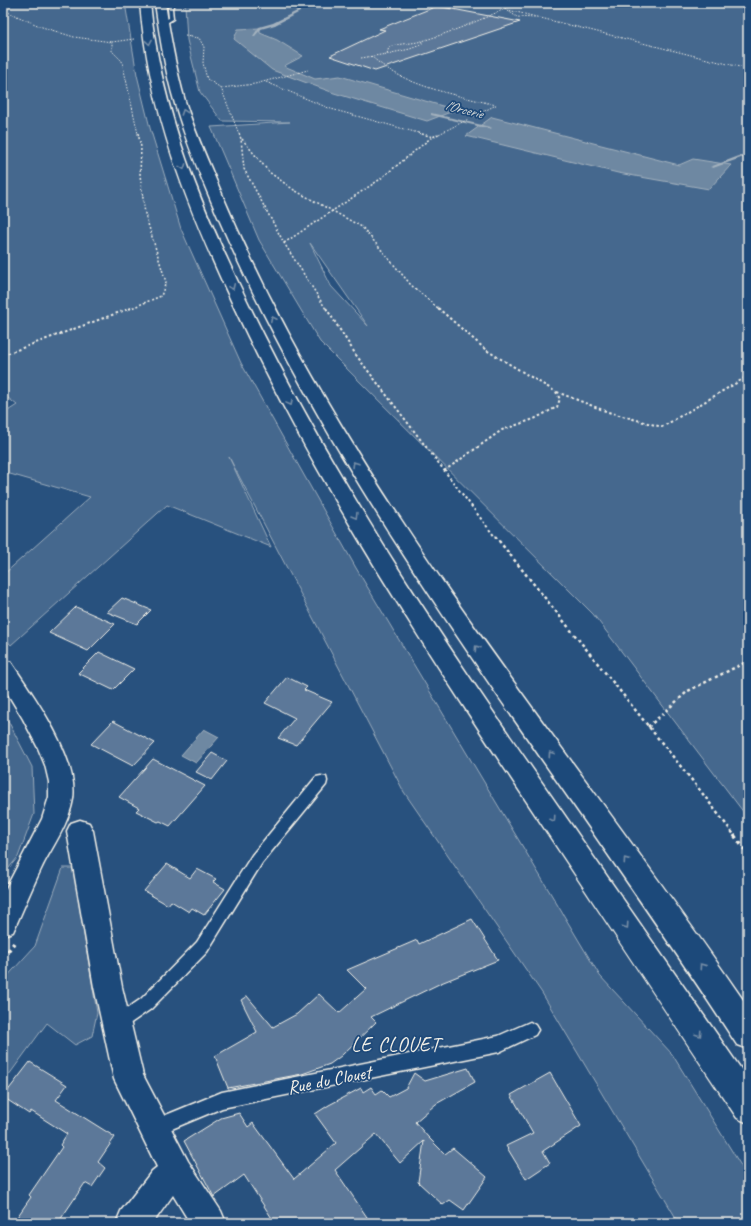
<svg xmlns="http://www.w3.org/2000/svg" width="751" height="1226" viewBox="0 0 751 1226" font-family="Caveat,sans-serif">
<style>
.green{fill:#45688e;stroke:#9cacbb;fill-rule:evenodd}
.water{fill:#6e88a2;stroke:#a4b2be}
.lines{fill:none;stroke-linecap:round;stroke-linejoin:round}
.stream{fill:#a4b2be;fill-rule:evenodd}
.building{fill:#5b7899;stroke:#f4f1e8}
.service-casing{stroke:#f4f1e8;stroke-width:3}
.minor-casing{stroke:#f4f1e8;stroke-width:3}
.trunk-casing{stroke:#f4f1e8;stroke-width:3}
.path-far4{stroke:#f4f1e8;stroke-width:1;stroke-dasharray:1.5 1.5;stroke-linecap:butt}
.path-far3{stroke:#f4f1e8;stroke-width:1.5;stroke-dasharray:2 2;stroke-linecap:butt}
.path-far2{stroke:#f4f1e8;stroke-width:2;stroke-dasharray:2.5 2.5;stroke-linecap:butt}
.path-far1{stroke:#f4f1e8;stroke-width:2.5;stroke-dasharray:3 3;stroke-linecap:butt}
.path{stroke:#f4f1e8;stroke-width:3.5;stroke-dasharray:4 4;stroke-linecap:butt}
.service{fill:#1f4a7a;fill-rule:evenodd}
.minor{fill:#1f4a7a;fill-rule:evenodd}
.trunk{fill:#1f4a7a;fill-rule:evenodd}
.oneway{stroke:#748da6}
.labels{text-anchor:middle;stroke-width:3.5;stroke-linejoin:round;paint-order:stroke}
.far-water-label{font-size:14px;font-style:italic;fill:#d9dcda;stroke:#1f4a7a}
.near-street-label{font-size:19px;fill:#f4f1e8;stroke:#1f4a7a}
.near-neighbourhood-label{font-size:20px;letter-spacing:1px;fill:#f4f1e8;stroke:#1f4a7a}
</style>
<rect width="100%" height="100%" fill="#28517e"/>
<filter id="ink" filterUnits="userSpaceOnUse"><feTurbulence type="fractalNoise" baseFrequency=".025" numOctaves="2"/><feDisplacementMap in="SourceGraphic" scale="8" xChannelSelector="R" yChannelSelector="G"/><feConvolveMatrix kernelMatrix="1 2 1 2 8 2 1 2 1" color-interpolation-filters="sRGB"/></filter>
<g filter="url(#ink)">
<path class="green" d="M3,3H125L137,75L150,128L181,229L241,363L356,568L600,976L672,1054L748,1177V1223H679L542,993L404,792L229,457L271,547L167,505L11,645L3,636V575L90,497L3,472V414L17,405L3,394Z
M190,3H748V818L593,614L320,342L259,240L211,127L290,122L222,121L200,92L187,40L185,4ZM310,243L368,326L331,286Z
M3,711L32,767L34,814L18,857L3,875Z
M63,868H73L97,1013L92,1036L75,1045L47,1023L3,1083V981L35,946Z"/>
<path class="water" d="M260,28V33L277,40L303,56L284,66L315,79L340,76L456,110L427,121L334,93L272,70L234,39L238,29Z
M492,117L679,165L693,159L731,165L709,189L618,173L466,136Z
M204,729L219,737L196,763L181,755Z"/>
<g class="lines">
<path class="stream" d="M289,3H292L300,10V12L275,25L261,29L255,36H253L259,27L273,23L297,11Z
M431,113L490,127L492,128L490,129L431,115Z
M748,155V157L741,158L713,168L710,167L739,156Z"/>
</g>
<path class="building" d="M437,6L520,22L375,71L330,56L385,30L379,29Z
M122,598L151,610L137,624L107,612Z
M76,607L115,624L88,651L49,633Z
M99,652L134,669L113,690L78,673Z
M287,677L307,687L304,690L332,702L296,745L278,738L295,718L265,703Z
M113,721L155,743L133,766L91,744Z
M212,753L227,761L212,780L196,772Z
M153,759L205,786L170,826L160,821L158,822L136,811L139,808L119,797Z
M167,864L190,878L197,869L216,879L213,882L225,889L204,915L192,908L189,912L171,901L168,905L144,891Z
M472,919L498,960L441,983L371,1017L376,1022L341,1056L330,1064L302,1074L228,1088L215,1056L257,1032L241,1000L247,996L273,1027L297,1014L319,994L339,1013L366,989L347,970L417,940L419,944Z
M30,1062L67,1085L56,1100L115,1137L98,1162L105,1168L92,1187L85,1183L58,1223H13L31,1197L29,1195L62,1147L60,1145L67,1134L31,1111L29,1114L3,1097Z
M468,1068L475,1082L436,1104L415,1122L428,1137L445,1154L453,1148L487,1177L464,1210L450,1200L443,1205L418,1182L424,1141L400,1163L376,1134L335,1170L371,1223H275L244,1175L214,1197L184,1141L221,1118L239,1113L248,1127L253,1123L294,1179L336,1143L315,1114L329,1105L361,1088L363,1092L371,1087L376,1094L382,1090L389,1097L406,1088L414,1073L425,1081Z
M550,1073L581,1126L543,1151L550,1163L526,1179L506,1146L533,1133L511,1095Z"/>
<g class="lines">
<defs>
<path id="service" d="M172,3H176L172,8L173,19L165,24H161V22L169,18L168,8Z
M321,776L326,777L327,781L326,785L262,863L207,952L151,1009L122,1029L117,1032L112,1029L109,1024L112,1019L141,999L197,942L252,855L316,777Z
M530,1022L535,1025L538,1030L535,1035L499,1052L222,1108L155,1136L149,1134L147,1128L149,1122L222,1092L498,1036Z"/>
<path id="minor" d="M3,660L11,662C33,695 79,758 73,799C69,823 54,844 43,865C32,887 23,910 13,932L3,935V894L42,819L49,797V782L45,765L38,748L23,719L3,686Z
M80,820L89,823L93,831L122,987L143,1075L188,1161L221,1211L226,1223H190L173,1195L153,1223H116L121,1211L152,1171L157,1167L114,1079L94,987L67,831L71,823Z"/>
<path id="trunk" d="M140,3H150C161,113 203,211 251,309C327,465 422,609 520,751C596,860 672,970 748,1079V1123L737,1118C658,1001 581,883 503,766C405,618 309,468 234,307C188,209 149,112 140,3Z
M155,3H165C170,36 176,69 185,101C195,133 209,163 222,194C242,241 264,287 288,332C417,572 594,782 748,1007V1049L737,1045C615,857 479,679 362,489C308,401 259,311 218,217C202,180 186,142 175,104C165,71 160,37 155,3Z"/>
</defs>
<use href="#service" class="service-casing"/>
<use href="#minor" class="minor-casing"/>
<use href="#trunk" class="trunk-casing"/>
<path class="path-far4" d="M504,9L748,69
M3,10L42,27L74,37L112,42
M508,11L517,17L535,18
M185,36L199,38L204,47L203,63L207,79L221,88L255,84L308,70
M134,39L112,42V51L122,61L138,134
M387,54L410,49L423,44L421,41
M371,56C405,87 453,94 496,105L439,134
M361,58L387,54L389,47C400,43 411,44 422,41C456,31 487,17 518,3
M266,82L331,109L422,134
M221,88L239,134"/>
<path class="path-far3" d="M239,133L241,139L244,169L284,243L326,309
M418,133L433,137L440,133
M242,139L269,172L294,190L362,227L411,285L439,309
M284,243L379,180L432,137
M129,309L161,296L166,282L145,214L140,175L141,147L138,133"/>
<path class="path-far2" d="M326,308L356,355L495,537
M438,308L486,350L556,392L560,399L557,407L534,419L502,430L444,471
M3,355L131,308
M557,392L608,412L662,427L748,376"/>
<path class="path-far1" d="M495,536L699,789L735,836
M648,727L688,691L748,661"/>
<path class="path" d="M734,835L748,854
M3,958L14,943"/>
<use href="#service" class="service"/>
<use href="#minor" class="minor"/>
<use href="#trunk" class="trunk"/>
</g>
<defs><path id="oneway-chevron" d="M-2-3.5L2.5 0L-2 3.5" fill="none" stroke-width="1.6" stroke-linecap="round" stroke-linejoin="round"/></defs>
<g class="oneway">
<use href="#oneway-chevron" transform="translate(149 42) rotate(81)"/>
<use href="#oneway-chevron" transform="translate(184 112) rotate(-109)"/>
<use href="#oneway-chevron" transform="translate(183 167) rotate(70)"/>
<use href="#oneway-chevron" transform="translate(232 287) rotate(65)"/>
<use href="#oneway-chevron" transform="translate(273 319) rotate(-117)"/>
<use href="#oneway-chevron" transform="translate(290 403) rotate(62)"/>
<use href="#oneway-chevron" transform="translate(355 464) rotate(-122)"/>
<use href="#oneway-chevron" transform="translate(355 516) rotate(59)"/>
<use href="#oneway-chevron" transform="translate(477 648) rotate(-125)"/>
<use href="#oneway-chevron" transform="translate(551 754) rotate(-125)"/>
<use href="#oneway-chevron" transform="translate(553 819) rotate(56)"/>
<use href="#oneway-chevron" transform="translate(626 860) rotate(-125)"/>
<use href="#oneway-chevron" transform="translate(626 926) rotate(56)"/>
<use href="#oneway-chevron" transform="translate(702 966) rotate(-125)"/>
<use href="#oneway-chevron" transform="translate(699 1034) rotate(56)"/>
</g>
</g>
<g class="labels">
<g class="far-water-label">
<text transform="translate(464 109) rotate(14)" y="5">l'Orcerie</text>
</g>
<g class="near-street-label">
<text transform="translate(329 1079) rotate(-11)" y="7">Rue du Clouet</text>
</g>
<g class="near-neighbourhood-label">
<text x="396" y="1051">LE CLOUET</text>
</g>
</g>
<rect width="751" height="1226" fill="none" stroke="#1f4a7a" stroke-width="16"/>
<rect x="8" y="8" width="735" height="1210" fill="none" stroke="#f4f1e8" stroke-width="1.5" filter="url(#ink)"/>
</svg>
